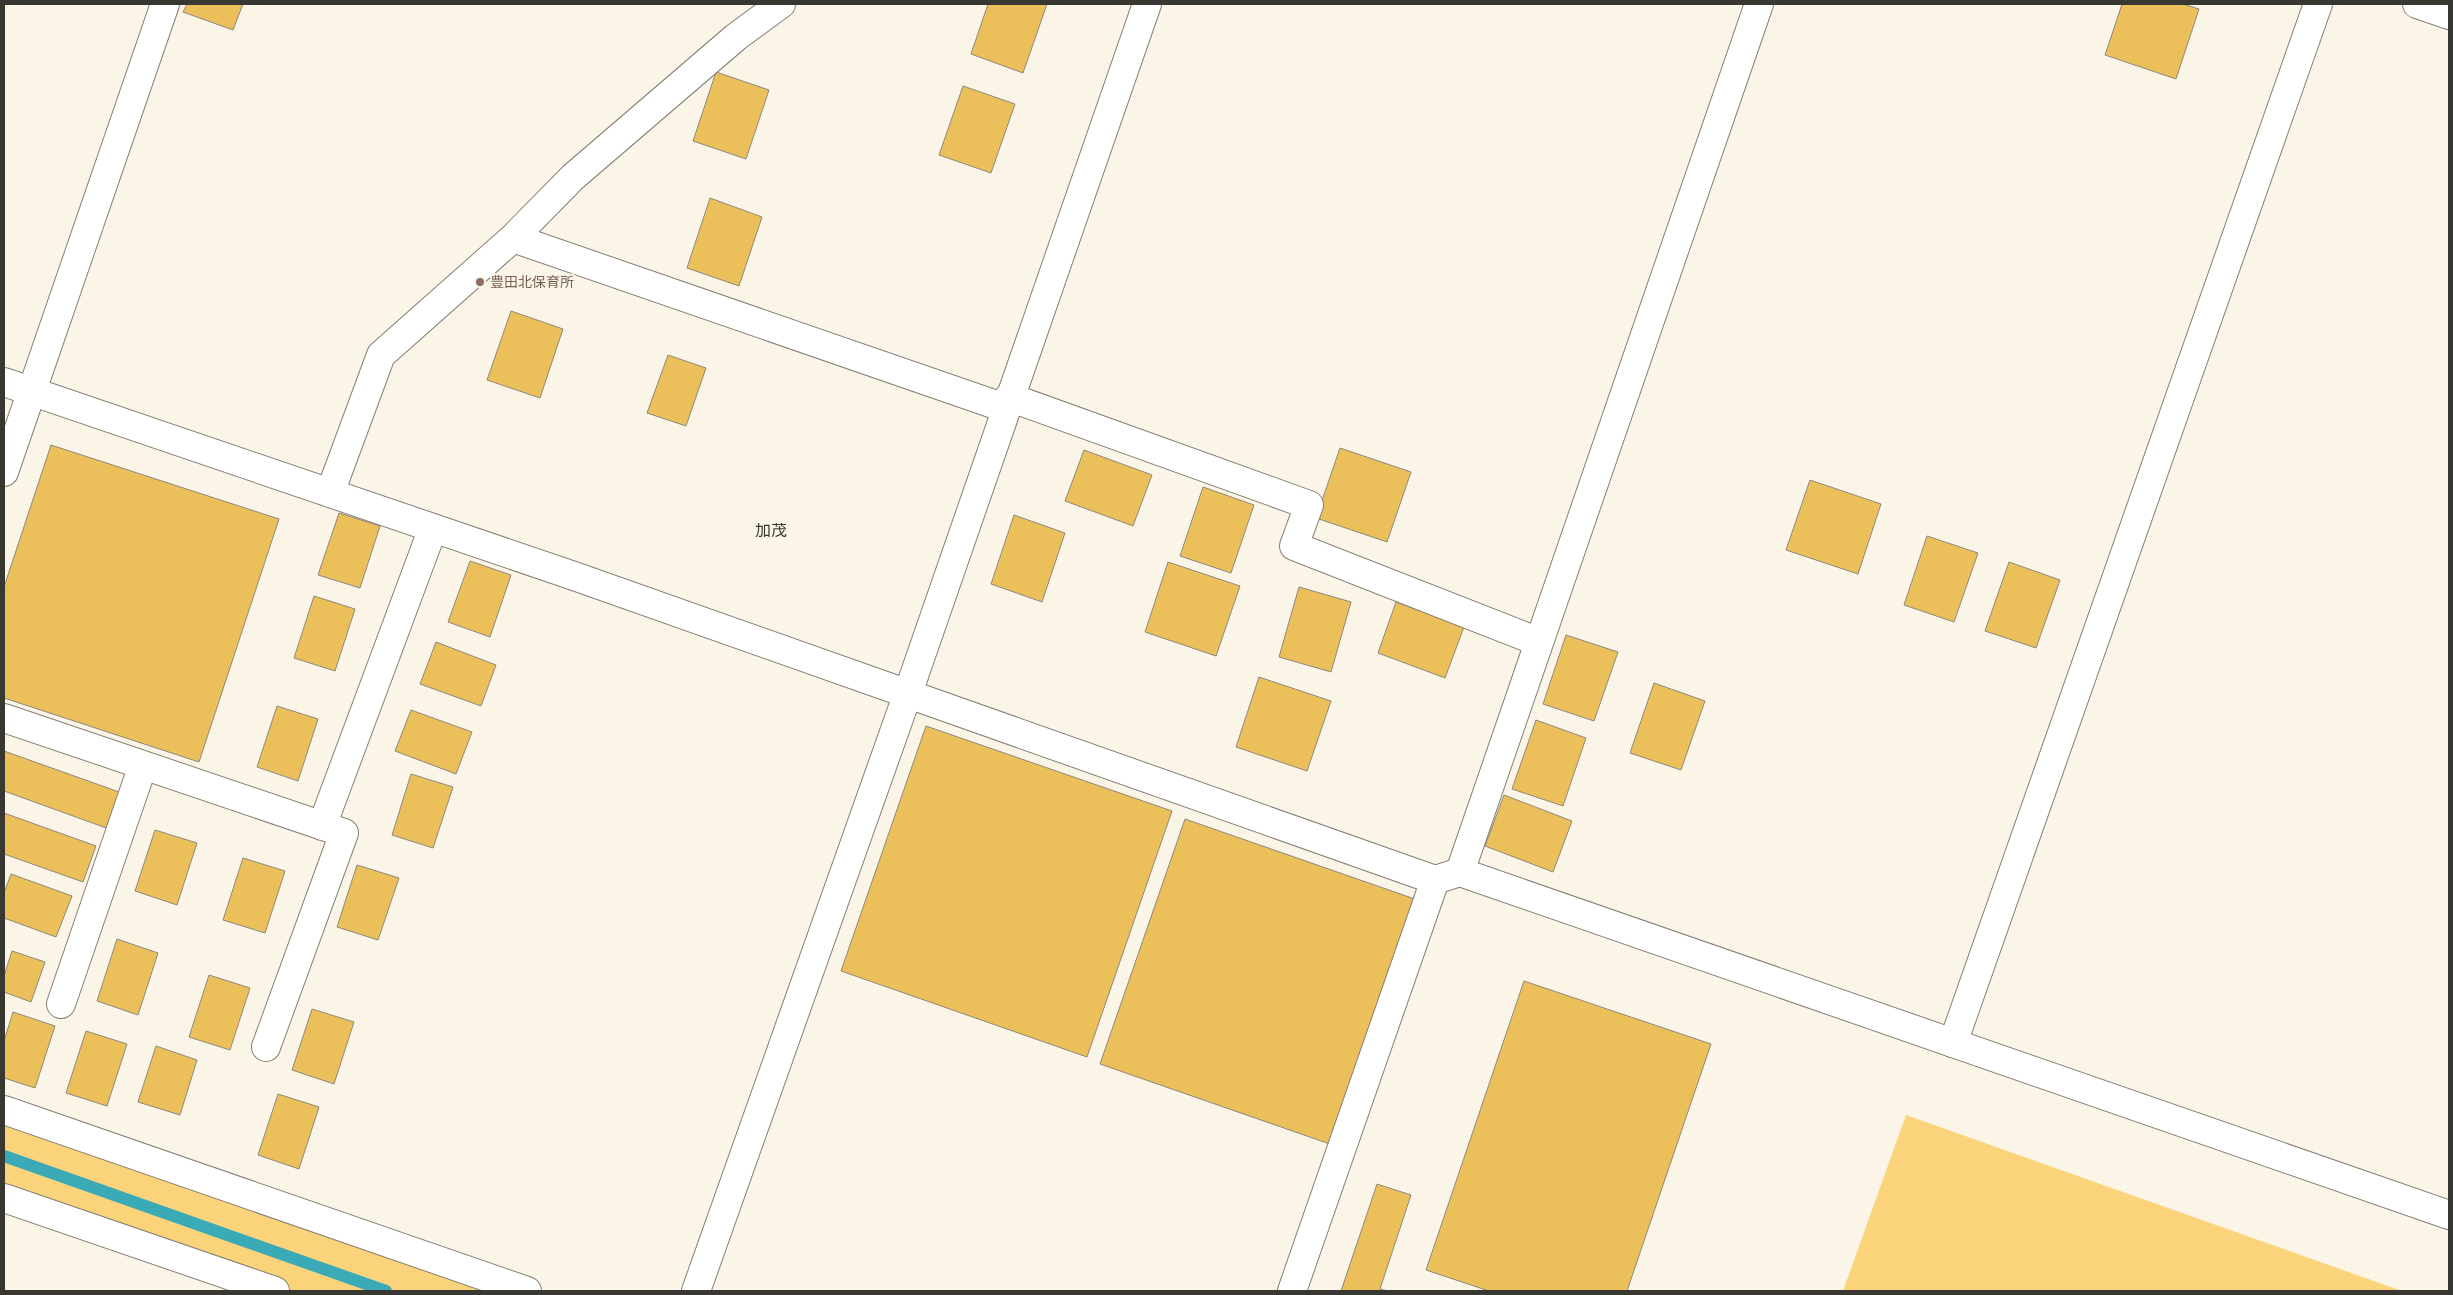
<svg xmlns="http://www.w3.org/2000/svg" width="2453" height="1295" viewBox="0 0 2453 1295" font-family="Quicksand,'Noto Sans JP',sans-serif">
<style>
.green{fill:#fad37b}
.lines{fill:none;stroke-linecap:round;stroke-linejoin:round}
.stream{stroke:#3baab7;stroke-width:12}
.building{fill:#ebbf5a;stroke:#8e887d}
.minor-casing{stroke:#858074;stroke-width:30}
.tertiary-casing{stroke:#858074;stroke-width:30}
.minor{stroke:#fff;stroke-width:28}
.tertiary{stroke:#fff;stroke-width:28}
.education-dot{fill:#8d6e63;stroke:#fbf5e8;stroke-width:2}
.labels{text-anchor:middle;stroke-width:4;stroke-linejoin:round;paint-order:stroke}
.education-label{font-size:14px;fill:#785e54;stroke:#fbf5e8;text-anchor:start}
.quarter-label{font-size:16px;fill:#393732;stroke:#fbf5e8}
</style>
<rect width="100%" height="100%" fill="#fbf5e8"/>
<path class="green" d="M4,1110L523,1291H275L4,1195Z
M1906,1115L2402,1291H1843Z"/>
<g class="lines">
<path class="stream" d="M4,1156L386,1291"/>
</g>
<path class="building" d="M187,4H243L233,30L183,12Z
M988,4H1047L1023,73L971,54Z
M2122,4H2183L2199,9L2176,79L2105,55Z
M716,72L769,90L746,159L693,141Z
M963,86L1015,104L991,173L939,155Z
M710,198L762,217L739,286L687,268Z
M511,311L563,329L540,398L487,380Z
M668,355L706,368L686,426L647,413Z
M51,445L279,519L199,762L4,698V587Z
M1340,448L1411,472L1387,542L1316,518Z
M1084,450L1152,475L1133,526L1065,501Z
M1810,480L1881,504L1858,574L1786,550Z
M1203,487L1254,505L1231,573L1180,556Z
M339,513L380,526L360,588L318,575Z
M1014,515L1065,533L1042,602L991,584Z
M1927,536L1978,553L1954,622L1904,605Z
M470,561L511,575L490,637L448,622Z
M1168,562L1240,586L1216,656L1145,632Z
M2009,562L2060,580L2036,648L1985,631Z
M1299,587L1351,602L1331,672L1279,657Z
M314,596L355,609L335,671L294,658Z
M1396,602L1464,627L1445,678L1378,653Z
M1566,635L1618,652L1594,721L1543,704Z
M436,642L496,665L481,706L420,684Z
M1259,677L1331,701L1307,771L1236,747Z
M1654,683L1705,701L1681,770L1630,753Z
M277,706L318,719L298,781L257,767Z
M411,710L472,732L456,774L395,751Z
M1536,720L1586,738L1563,806L1512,789Z
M926,726L1172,811L1087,1057L841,971Z
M4,751L122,793L109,829L4,791Z
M411,774L453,787L433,848L392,835Z
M1504,795L1572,821L1553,872L1485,846Z
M4,813L96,846L83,882L4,854Z
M1185,819L1432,905L1347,1150L1100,1064Z
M155,830L197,843L177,905L135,891Z
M243,858L285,871L265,933L223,920Z
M357,865L399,878L378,940L337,927Z
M11,874L72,896L56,937L4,918V893Z
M117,939L158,953L138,1015L97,1001Z
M12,951L45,962L31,1002L4,992V976Z
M209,975L250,988L230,1050L189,1037Z
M1524,981L1711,1044L1627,1291H1489L1426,1270Z
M312,1009L354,1022L334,1084L292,1070Z
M13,1012L55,1026L35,1088L4,1078V1041Z
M86,1031L127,1044L107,1106L66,1093Z
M156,1046L197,1060L180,1115L138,1102Z
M278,1094L319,1107L299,1169L258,1155Z
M1377,1184L1411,1195L1380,1289L1388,1291H1341Z"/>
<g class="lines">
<defs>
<path id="minor" d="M2417,4L2449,15
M513,238L1005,408
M4,382L574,576L1435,880L1460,872L2449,1215
M1009,397L1309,505L1294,546L1539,642
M4,472L165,4
M330,493L381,355L513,238L573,177L736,37L781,4
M4,718L344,833L266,1047
M322,826L433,528
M1460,872L1759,4
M61,1004L143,765
M4,1198L275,1291
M696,1291L908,693L1147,4
M1292,1291L1435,880"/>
<path id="tertiary" d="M1953,1043L2318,4
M4,1110L527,1291"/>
</defs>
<use href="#minor" class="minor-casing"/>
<use href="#tertiary" class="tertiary-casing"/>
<use href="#minor" class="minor"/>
<use href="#tertiary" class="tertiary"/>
</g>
<circle class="education-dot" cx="480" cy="282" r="5"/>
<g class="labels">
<g class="education-label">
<text x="490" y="287">豊田北保育所</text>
</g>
<g class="quarter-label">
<text x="771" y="536">加茂</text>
</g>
</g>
<rect width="2453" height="1295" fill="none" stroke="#393732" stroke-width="10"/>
</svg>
